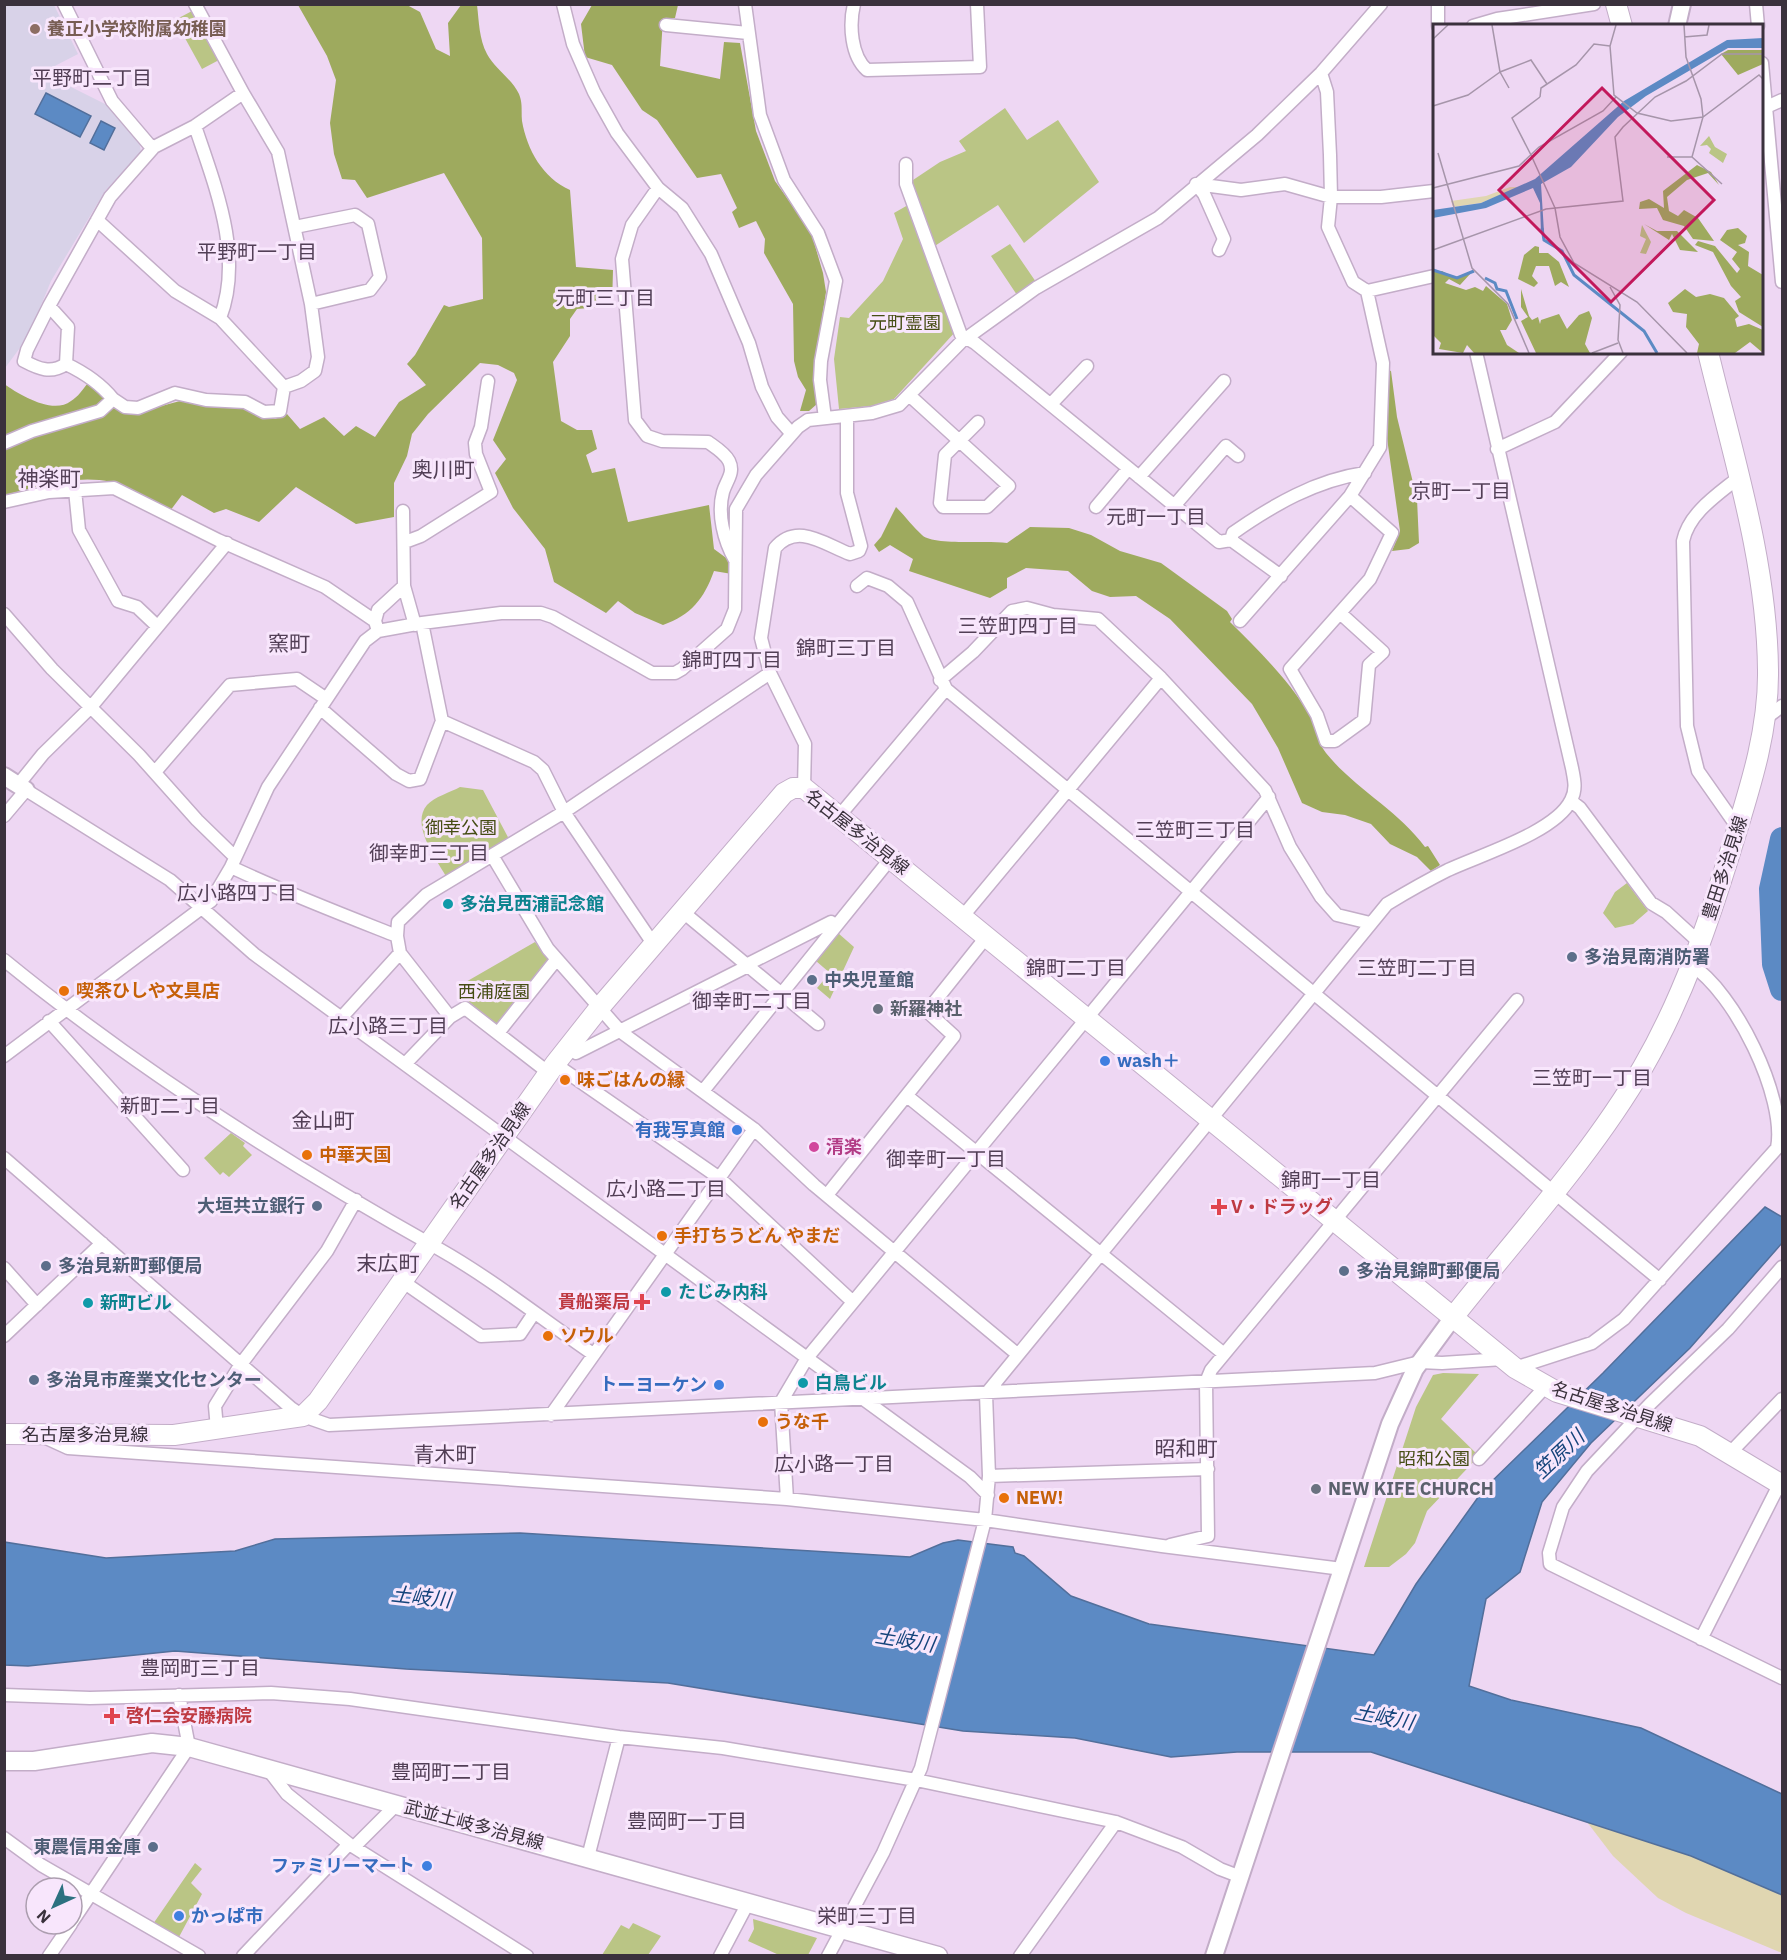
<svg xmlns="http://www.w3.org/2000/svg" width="1787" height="1960" viewBox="0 0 1787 1960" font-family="'IBM Plex Sans','Noto Sans JP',sans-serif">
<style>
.education{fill:#d8d2e8}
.green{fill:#bac585}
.forest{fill:#9eaa5e}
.sand{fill:#e0d6b1}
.water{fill:#5c8ac4;stroke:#526f9b;stroke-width:1.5}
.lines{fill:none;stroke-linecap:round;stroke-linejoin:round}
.river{stroke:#5c8ac4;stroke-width:24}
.minor-casing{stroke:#c3adc8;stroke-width:15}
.tertiary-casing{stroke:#c3adc8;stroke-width:20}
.secondary-casing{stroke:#c3adc8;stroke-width:21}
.primary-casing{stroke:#c3adc8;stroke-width:22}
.minor{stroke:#fff;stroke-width:12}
.tertiary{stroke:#fff;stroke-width:16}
.secondary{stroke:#fff;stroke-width:18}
.primary{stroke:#fff;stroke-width:20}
.education-dot{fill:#8d6e63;stroke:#f8e6fc;stroke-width:2}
.culture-dot{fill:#0f9aa8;stroke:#f8e6fc;stroke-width:2}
.service-dot{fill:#5c6f8a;stroke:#f8e6fc;stroke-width:2}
.food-dot{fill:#e8710a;stroke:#f8e6fc;stroke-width:2}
.worship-dot{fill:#6b7280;stroke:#f8e6fc;stroke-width:2}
.shop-dot{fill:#3f7fe0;stroke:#f8e6fc;stroke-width:2}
.hotel-dot{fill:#d1479c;stroke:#f8e6fc;stroke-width:2}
.health-dot{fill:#e0444e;stroke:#f8e6fc;stroke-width:2}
.labels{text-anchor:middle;stroke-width:6;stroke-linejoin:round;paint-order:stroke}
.education-label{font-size:18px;font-weight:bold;fill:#785e54;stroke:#f8e6fc;text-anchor:start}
.park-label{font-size:18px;fill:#464d14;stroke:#f8e6fc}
.street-label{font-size:18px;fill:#3a313c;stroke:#f8e6fc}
.culture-label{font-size:18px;font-weight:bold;fill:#0d838f;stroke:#f8e6fc;text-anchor:start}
.service-label{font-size:18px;font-weight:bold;fill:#4e5e75;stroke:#f8e6fc;text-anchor:start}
.food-label{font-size:18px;font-weight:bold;fill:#c56008;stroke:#f8e6fc;text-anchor:start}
.worship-label{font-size:18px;font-weight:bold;fill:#5b616d;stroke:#f8e6fc;text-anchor:start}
.shop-label{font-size:18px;font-weight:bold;fill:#366cbe;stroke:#f8e6fc;text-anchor:end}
.hotel-label{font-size:18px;font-weight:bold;fill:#b23c85;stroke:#f8e6fc;text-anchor:start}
.health-label{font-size:18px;font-weight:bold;fill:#be3a42;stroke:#f8e6fc;text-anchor:start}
.neighbourhood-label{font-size:20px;fill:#523f56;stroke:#f8e6fc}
.water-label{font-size:20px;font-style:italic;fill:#15447b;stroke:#f8e6fc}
.quarter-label{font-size:21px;fill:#523f56;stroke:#f8e6fc}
.inset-river{fill:none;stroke:#5c8ac4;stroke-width:3}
.inset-road{fill:none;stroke:#a695aa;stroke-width:1.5}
.view{fill:#c2185b;fill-opacity:0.15;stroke:#c2185b;stroke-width:3}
.inset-edge{fill:none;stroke:#3a313c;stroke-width:3}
</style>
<rect width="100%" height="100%" fill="#eed7f3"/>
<path class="education" d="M5,5H54L78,54L47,70L53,78L107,105L139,140L141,152L105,191L51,281L28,337L5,368Z"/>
<path class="green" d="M192,11L219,60L202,69L175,20Z
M1005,108L1027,140L1058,120L1099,182L1024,243L998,205L927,251L956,331L894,399L871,406L839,409L834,359L840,317L849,318L883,281L903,239L894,213L915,201L910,182L940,162L966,151L959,141Z
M1010,244L1036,282L1017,295L991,256Z
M460,787L483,790L510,841L447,878C437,860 410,825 427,805C434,797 451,792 460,787Z
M1627,883L1648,911L1633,924L1615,928L1603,913L1615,892Z
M838,933L854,947L830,999L817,988L830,973L816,961Z
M535,942L549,960L497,1026L467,1000L464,983Z
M231,1133L245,1143L243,1146L252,1155L229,1177L223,1172L220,1175L204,1158Z
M1443,1373L1479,1374L1441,1419L1479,1456L1427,1511L1415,1543L1406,1554L1389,1567H1364L1416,1407L1433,1375Z
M195,1863L202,1869L191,1883L202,1894L179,1937L153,1924Z
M753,1919L817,1938L808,1955H779L748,1941L754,1929Z
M633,1923L661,1936L648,1955H602L621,1925L629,1929Z"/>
<path class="forest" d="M298,5H407L420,12L436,49L450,56L448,23L461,5H477C479,21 479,39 487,54C495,69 512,79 519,94C523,104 521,111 522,121C527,150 543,178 570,190L576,267L613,270L612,306L577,309L570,319V336L553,362L561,421L577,430H592L597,449L586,455L592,473L615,468L628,522L709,505L714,549L733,563L732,574L714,571C704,599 691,615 663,625L635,613L618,601L606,613L554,582L545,549L513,508L495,473L506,459L493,440L517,380L514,373L498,365L480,363L428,414L412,434L407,456L394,483V517L356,524L296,487L259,522L226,509L214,513L182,495L170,511C152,502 131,487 111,482C76,474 38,487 5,495L4,384C20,395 53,415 71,401C78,397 83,389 88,383L143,411L180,401L211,407L244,408L275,419L287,414L300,429L324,417L344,436L356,426L375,437L399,402L426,385L407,364L415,355L444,305L449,307L483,299L482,238L444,173L367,198L355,180L342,179L334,154L330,123L336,80L327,56Z
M592,5H678L675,18H663L660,66L720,79L724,42L740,43L756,131L775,181L811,232L823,273L826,292L814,369L817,404L809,411H800L806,390L798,377L794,361L793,304L764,253L765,239L756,221L739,228L732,212L737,208L721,174L697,178L657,120L642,110L612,65L585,57L581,24Z
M1387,370L1391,371L1397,417L1417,499L1419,543L1409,549L1392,551L1400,531L1386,431Z
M896,507C905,516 913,527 922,535C933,546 987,540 1007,543L1030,527L1069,528L1091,535L1120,551L1161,563L1227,611L1232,619L1230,622C1259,651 1286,677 1308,712C1315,724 1317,742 1326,753C1355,789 1398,810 1425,847L1428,846L1440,865L1431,871L1417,857L1390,844L1371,824L1345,815L1322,812L1302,803L1278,748L1252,704L1170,619L1136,596L1110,597L1092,591L1068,571L1026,568L1007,578V588L990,598L909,571L913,559L890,545L879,552L874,545L881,537Z"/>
<path class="sand" d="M1587,1822L1691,1856L1782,1895V1953L1686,1913L1658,1898L1613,1856Z"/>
<path class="water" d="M46,93L91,116L80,137L35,114Z
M101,121L115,128L104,150L90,143Z
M1765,1207L1782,1217V1243L1690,1348L1591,1443L1542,1502L1520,1572L1486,1599L1469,1686L1511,1700L1641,1728L1782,1794V1895L1691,1856L1371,1752H1237L1171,1757L1075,1738L963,1731L668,1683L406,1669L175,1651L28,1666L5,1665L4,1542L106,1558L235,1551L275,1539L520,1533L910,1557L943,1543L958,1540L1013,1547L1015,1553L1024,1556L1071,1596L1149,1624L1374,1655L1416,1584L1484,1489L1603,1373Z"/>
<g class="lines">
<path class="river" d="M1782,839L1771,889L1774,964L1782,989"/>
<defs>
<path id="minor" d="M64,4L112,101L152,148
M195,4L243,93L278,152L311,304L318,357L315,371L301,381L284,387
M563,4L573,44L594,92L617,133L658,188L682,208L711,254L749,343L762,387L777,417L792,434
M745,4L760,115L784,180L818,233L836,281L821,361L820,380L825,418
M854,4C849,25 851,56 867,70L980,67L977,4
M1756,4L1758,26
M666,25L748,33
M1438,26V4
M1473,26L1497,19L1594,4
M1762,63L1782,282
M1762,109L1782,100
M195,126C215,186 244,256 220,318
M906,164V184L961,335L975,343L1219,542L1231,540L1281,576
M1196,184L1241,190L1285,184L1331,197H1381L1434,191
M1196,184L1204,194L1224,239L1219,250
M658,188L632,225L622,259L635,420L647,436L662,441L708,442C715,447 725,453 729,461C735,473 726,481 723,492C717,514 724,541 735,560
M97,220L175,291L220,318L284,387
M295,227L355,215L368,224L380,277L370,290L311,304
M1367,291L1434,276
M49,306L27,350L24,361C39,369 51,374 66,364
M909,395L1009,486L987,507H943L940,503L945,455L978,422
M113,399L125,407L138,408L175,393L206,400L245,402L264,412L280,411L284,387
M1051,404L1087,366
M4,443L32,431L100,411L113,399C100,383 85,373 66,364L68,327L49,306L110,197L154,147L195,126L243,93
M1497,449L1555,422L1621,352
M1139,477L1224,381
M75,490L79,530L118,601L137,607L157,626
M4,502L49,492L114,488L218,540L325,587L375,621L378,631
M1174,506L1226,446L1238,456
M1096,507L1128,469
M403,511L404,586L415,625
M1231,540L1233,533C1273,505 1316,480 1365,473
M405,542L421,536L491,492L476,454L475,443L481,427L488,381
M857,586L867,578L888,586L907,602L946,689L1660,1280
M1340,613L1383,652L1369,665L1364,720L1335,741H1326L1317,715L1290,669L1370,579L1392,533L1350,496
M4,614L52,669L139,755L197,820L235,857
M375,621L378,610L404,586
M1240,621L1350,496L1380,447L1383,363L1367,291L1353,282L1328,227L1331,197L1330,155L1327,92L1321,73
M422,623L442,721L534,762L543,770L564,812L654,945
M940,680L973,652L1012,611L1027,608L1053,615L1098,619L1161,678L1265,790L1290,847L1321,897L1337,915L1370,923
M320,708L396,774L409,781L420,779L442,721
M1766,718L1782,706
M155,772L230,685L297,679L325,698
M18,785L43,754L91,707L227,543
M804,788L805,744L770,673L761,638L775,548C797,522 824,544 850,554L859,551L861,546L847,493V416
M1571,801L1580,808L1651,903L1666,912L1700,943
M840,815L946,689
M4,816L26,790L170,880L254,954L970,1477L988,1495
M1738,828L1698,771L1687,726L1683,541C1689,513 1717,495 1738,478
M493,857L548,949L621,1032L754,1129L814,1185L1017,1354
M231,867C286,893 341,914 397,936
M683,912L818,1024
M963,916L1161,678
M400,953L450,1017
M4,960C137,1069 289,1165 439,1249C492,1279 542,1319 593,1354
M746,965L831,922
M341,1018L400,953L397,936L398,922L426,895L564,812L770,673
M49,1021L183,1170
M498,1033L556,960
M576,1053L748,966
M4,1056L211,901L231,867L268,787L365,641L378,631L422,623L501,613H541L553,617L652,673H675L682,669L727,629L735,609L736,509L756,475L798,427L808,420L872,413L899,405L961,342L1036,288L1158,218L1257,135L1321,73L1381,4
M405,1064L450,1017L465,1008L549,1073
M555,1064L718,1177L853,1302
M703,1091L891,858
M907,1096L1224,1354
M4,1158L291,1408L303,1416L329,1425L1375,1373L1420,1362L1442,1363L1503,1359
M827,1195L954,1036L930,1014L932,1005L987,936
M1782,1267L1728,1329L1650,1404L1587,1471L1563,1507L1549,1553L1550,1564L1782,1678
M4,1268L37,1305
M402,1281L481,1336L520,1334L534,1313
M4,1336L102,1243
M1515,1368L1592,1343L1624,1319L1777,1148C1787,1098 1734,991 1691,965
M551,1415L754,1129
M217,1429L215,1406L241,1364L327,1251L356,1200
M44,1437L68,1448L787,1499L985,1520L1162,1546L1342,1569
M1730,1453L1782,1399
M1479,1459L1546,1386
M989,1476L1208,1469
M787,1499L781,1402L807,1358L1269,797
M1170,1545L1208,1536L1206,1382L1211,1370L1517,1000
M1701,1639L1780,1483
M4,1695L90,1698L271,1693L350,1699L619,1737L723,1748L916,1780L1116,1822L1182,1847L1220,1869L1241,1877
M267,1768L287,1794L349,1844L527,1956
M4,1838L41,1865L199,1956
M354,1847L397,1804
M588,1857L619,1737
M72,1922L189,1747L179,1695
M49,1956L71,1924
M243,1956L349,1844
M720,1956L748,1903
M828,1956L883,1853L921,1768L985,1520L989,1476L986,1394L1387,904C1407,892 1428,880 1448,870C1480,855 1556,832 1571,800C1577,789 1574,779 1572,768L1476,352
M1020,1956L1116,1822"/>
<path id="tertiary" d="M1677,26L1682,4
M4,776L26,790
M1214,1956L1390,1424L1415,1369L1454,1316"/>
<path id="secondary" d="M4,1761H34L152,1743L189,1747L938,1956"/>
<path id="primary" d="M1616,4L1622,26
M1454,1316C1518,1235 1591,1156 1643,1067C1683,998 1709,921 1732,846C1750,788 1769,730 1768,670C1767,562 1733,456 1708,352
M4,1434L174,1435L303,1416L318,1401L555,1064L600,1007L784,793L793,788H804L1515,1368L1557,1392L1700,1436L1782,1485"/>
</defs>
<use href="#minor" class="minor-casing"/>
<use href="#tertiary" class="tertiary-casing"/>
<use href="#secondary" class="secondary-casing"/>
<use href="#primary" class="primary-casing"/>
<use href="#minor" class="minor"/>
<use href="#tertiary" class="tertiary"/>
<use href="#secondary" class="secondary"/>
<use href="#primary" class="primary"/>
</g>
<circle class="education-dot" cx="35" cy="29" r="6"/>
<g class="culture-dot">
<circle cx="448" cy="904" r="6"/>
<circle cx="666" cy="1292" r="6"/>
<circle cx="88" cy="1303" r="6"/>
<circle cx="803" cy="1383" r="6"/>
</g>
<g class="service-dot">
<circle cx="1572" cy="957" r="6"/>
<circle cx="812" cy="980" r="6"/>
<circle cx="317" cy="1206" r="6"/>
<circle cx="46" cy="1266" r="6"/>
<circle cx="1344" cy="1271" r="6"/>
<circle cx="34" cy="1380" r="6"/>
<circle cx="153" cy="1847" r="6"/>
</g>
<g class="food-dot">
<circle cx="64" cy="991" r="6"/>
<circle cx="565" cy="1080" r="6"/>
<circle cx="307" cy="1155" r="6"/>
<circle cx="662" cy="1236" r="6"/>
<circle cx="548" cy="1336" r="6"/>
<circle cx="763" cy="1422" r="6"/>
<circle cx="1004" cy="1498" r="6"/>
</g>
<g class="worship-dot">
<circle cx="878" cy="1009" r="6"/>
<circle cx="1316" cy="1489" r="6"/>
</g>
<g class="shop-dot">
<circle cx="1105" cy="1061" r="6"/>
<circle cx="737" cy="1130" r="6"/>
<circle cx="719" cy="1385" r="6"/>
<circle cx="427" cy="1866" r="6"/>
<circle cx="179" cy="1916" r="6"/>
</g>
<circle class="hotel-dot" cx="814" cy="1147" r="6"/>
<g class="health-dot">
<path d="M1216 1198h6v6h6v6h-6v6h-6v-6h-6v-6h6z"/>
<path d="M639 1293h6v6h6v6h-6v6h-6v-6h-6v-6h6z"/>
<path d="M109 1707h6v6h6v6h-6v6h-6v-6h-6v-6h6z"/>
</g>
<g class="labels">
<g class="education-label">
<text x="47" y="35">養正小学校附属幼稚園</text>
</g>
<g class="park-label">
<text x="905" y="329">元町霊園</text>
<text x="461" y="834">御幸公園</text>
<text x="494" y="998">西浦庭園</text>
<text x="1434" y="1465">昭和公園</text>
</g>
<g class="street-label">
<text transform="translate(857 832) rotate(38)" y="6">名古屋多治見線</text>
<text transform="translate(1725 868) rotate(-72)" y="6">豊田多治見線</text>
<text transform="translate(490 1156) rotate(-55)" y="6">名古屋多治見線</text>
<text transform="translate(1612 1407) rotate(18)" y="6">名古屋多治見線</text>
<text x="85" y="1441">名古屋多治見線</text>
<text transform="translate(474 1825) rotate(15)" y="6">武並土岐多治見線</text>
</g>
<g class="culture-label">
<text x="460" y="910">多治見西浦記念館</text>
<text x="678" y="1298">たじみ内科</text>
<text x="100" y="1309">新町ビル</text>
<text x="815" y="1389">白鳥ビル</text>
</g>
<g class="service-label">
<text x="1584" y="963">多治見南消防署</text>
<text x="824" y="986">中央児童館</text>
<text x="305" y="1212" text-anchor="end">大垣共立銀行</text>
<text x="58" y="1272">多治見新町郵便局</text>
<text x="1356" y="1277">多治見錦町郵便局</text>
<text x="46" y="1386">多治見市産業文化センター</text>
<text x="141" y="1853" text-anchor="end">東農信用金庫</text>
</g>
<g class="food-label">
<text x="76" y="997">喫茶ひしや文具店</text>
<text x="577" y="1086">味ごはんの縁</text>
<text x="319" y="1161">中華天国</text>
<text x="674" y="1242">手打ちうどん やまだ</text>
<text x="560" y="1342">ソウル</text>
<text x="775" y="1428">うな千</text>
<text x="1016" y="1504">NEW!</text>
</g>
<g class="worship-label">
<text x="890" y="1015">新羅神社</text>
<text x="1328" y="1495">NEW KIFE CHURCH</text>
</g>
<g class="shop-label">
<text x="1117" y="1067" text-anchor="start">wash＋</text>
<text x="725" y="1136">有我写真館</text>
<text x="707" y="1391">トーヨーケン</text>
<text x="415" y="1872">ファミリーマート</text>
<text x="191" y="1922" text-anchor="start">かっぱ市</text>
</g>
<g class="hotel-label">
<text x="826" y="1153">清楽</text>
</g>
<g class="health-label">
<text x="1231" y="1213">V・ドラッグ</text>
<text x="630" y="1308" text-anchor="end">貴船薬局</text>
<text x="126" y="1722">啓仁会安藤病院</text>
</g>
<g class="neighbourhood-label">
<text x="92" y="85">平野町二丁目</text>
<text x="257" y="259">平野町一丁目</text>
<text x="605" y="305">元町三丁目</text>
<text x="1461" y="498">京町一丁目</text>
<text x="1156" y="524">元町一丁目</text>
<text x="1018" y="633">三笠町四丁目</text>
<text x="846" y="655">錦町三丁目</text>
<text x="732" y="667">錦町四丁目</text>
<text x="1195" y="837">三笠町三丁目</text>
<text x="429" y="860">御幸町三丁目</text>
<text x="237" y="900">広小路四丁目</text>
<text x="1076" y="975">錦町二丁目</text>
<text x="1417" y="975">三笠町二丁目</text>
<text x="752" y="1008">御幸町二丁目</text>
<text x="388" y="1033">広小路三丁目</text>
<text x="1592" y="1085">三笠町一丁目</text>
<text x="170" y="1113">新町二丁目</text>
<text x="946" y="1166">御幸町一丁目</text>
<text x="1331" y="1187">錦町一丁目</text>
<text x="666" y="1196">広小路二丁目</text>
<text x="834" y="1471">広小路一丁目</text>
<text x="200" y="1675">豊岡町三丁目</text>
<text x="451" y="1779">豊岡町二丁目</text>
<text x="687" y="1828">豊岡町一丁目</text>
<text x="867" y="1923">栄町三丁目</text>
</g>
<g class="water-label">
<text transform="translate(1559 1454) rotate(-43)" y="7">笠原川</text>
<text transform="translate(421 1597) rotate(6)" y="7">土岐川</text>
<text transform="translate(905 1640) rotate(9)" y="7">土岐川</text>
<text transform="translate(1384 1717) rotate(11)" y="7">土岐川</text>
</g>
<g class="quarter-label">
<text x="443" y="477">奥川町</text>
<text x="49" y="486">神楽町</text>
<text x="289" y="651">窯町</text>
<text x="323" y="1128">金山町</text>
<text x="388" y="1271">末広町</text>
<text x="1186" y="1456">昭和町</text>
<text x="445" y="1462">青木町</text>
</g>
</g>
<g transform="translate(1433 24)">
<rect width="330" height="330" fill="#eed7f3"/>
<path d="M276,112L282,123L294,130L290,139L276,129L278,125L274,121L267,122ZM209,201L218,218L213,230L207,229L213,215L207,212Z" fill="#bac585"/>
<path d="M295,26H330V40L305,51L288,30ZM264,141L278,148L286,161L275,149L254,156L234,173L236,187L245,192L251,186L265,194L281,217L260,215L251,202L230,196L224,184L206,185L207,178L216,175L231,184L230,167ZM211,200L224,207H244L265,228L247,226L239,210L236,216ZM305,204L314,212L312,219L305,221L316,228L315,242L330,251V303L306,288L302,277L308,273L298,262L280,228L262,221L265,217L282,222L304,249L307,245L299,235L304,228L287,216L294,206ZM102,222L106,223V229H115L126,238L136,263L128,258L122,262L116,242H103L99,252L105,259L101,263L85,255L91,231ZM0,247H9L22,254L38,249L27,261L16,255L12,259L33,266L42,263L50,267L53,262L74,280L79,296L73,306H67L74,321L86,329H41L34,321L30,329L6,325L8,319L0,311ZM88,265L96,292L99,296L105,293L107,300L108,296L126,290L134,305L146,291L156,287L159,294L152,320L157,329H103L88,297L95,293L88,283ZM252,265L263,273L277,270L291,274L306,292L302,295L304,303L316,300L330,306V329L317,318L302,329H264L266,320L253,303L254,290L240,288L235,279Z" fill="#9eaa5e"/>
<path d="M77,163H86L48,179L20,183L18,177L53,172Z" fill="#e0d6b1"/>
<path d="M330,14V24H295L213,72L185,93L138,143L108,160L111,208L108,209L107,179L100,164L53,184L0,194V186L48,179L102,155L191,77L294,16Z" fill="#5c8ac4"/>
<path class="inset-river" d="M109,204L111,216L129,227L141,251L211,307L224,329M0,246L24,254L41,247M52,254L62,259L64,265L73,267L84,295"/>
<path class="inset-road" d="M183,1L177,22L181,71L204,89L238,97L270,93L326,51L330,55M251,1L253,33L268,75L270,93L259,133M251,13L274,11L276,1M0,15L15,1M76,64L67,48L98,36L114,60M107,73L108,64L143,41L161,20L177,22M0,82L35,71L67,48L59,1M5,129L39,244L75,280L96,329M98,131L122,184M98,131L79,94L107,73M234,133H259L289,160M0,164L86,142L106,123L170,87L183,73M122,184L127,213L141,239L204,278L254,329M0,226L113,185L190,177L182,113L190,103L222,73L253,57L289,30H330M177,263L187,281L185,316L190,329M159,329L185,319"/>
<path class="view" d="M169,64L281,176L178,278L66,166Z"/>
<rect width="330" height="330" class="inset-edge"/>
</g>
<rect width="1787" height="1960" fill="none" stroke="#3a313c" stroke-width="12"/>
<g transform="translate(54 1906) rotate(225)"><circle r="28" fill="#f8e6fc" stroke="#ac9eaf" stroke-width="1.5"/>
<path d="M0-4.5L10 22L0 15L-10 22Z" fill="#2c7180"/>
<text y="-9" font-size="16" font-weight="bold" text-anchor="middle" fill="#3a313c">N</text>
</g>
</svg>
